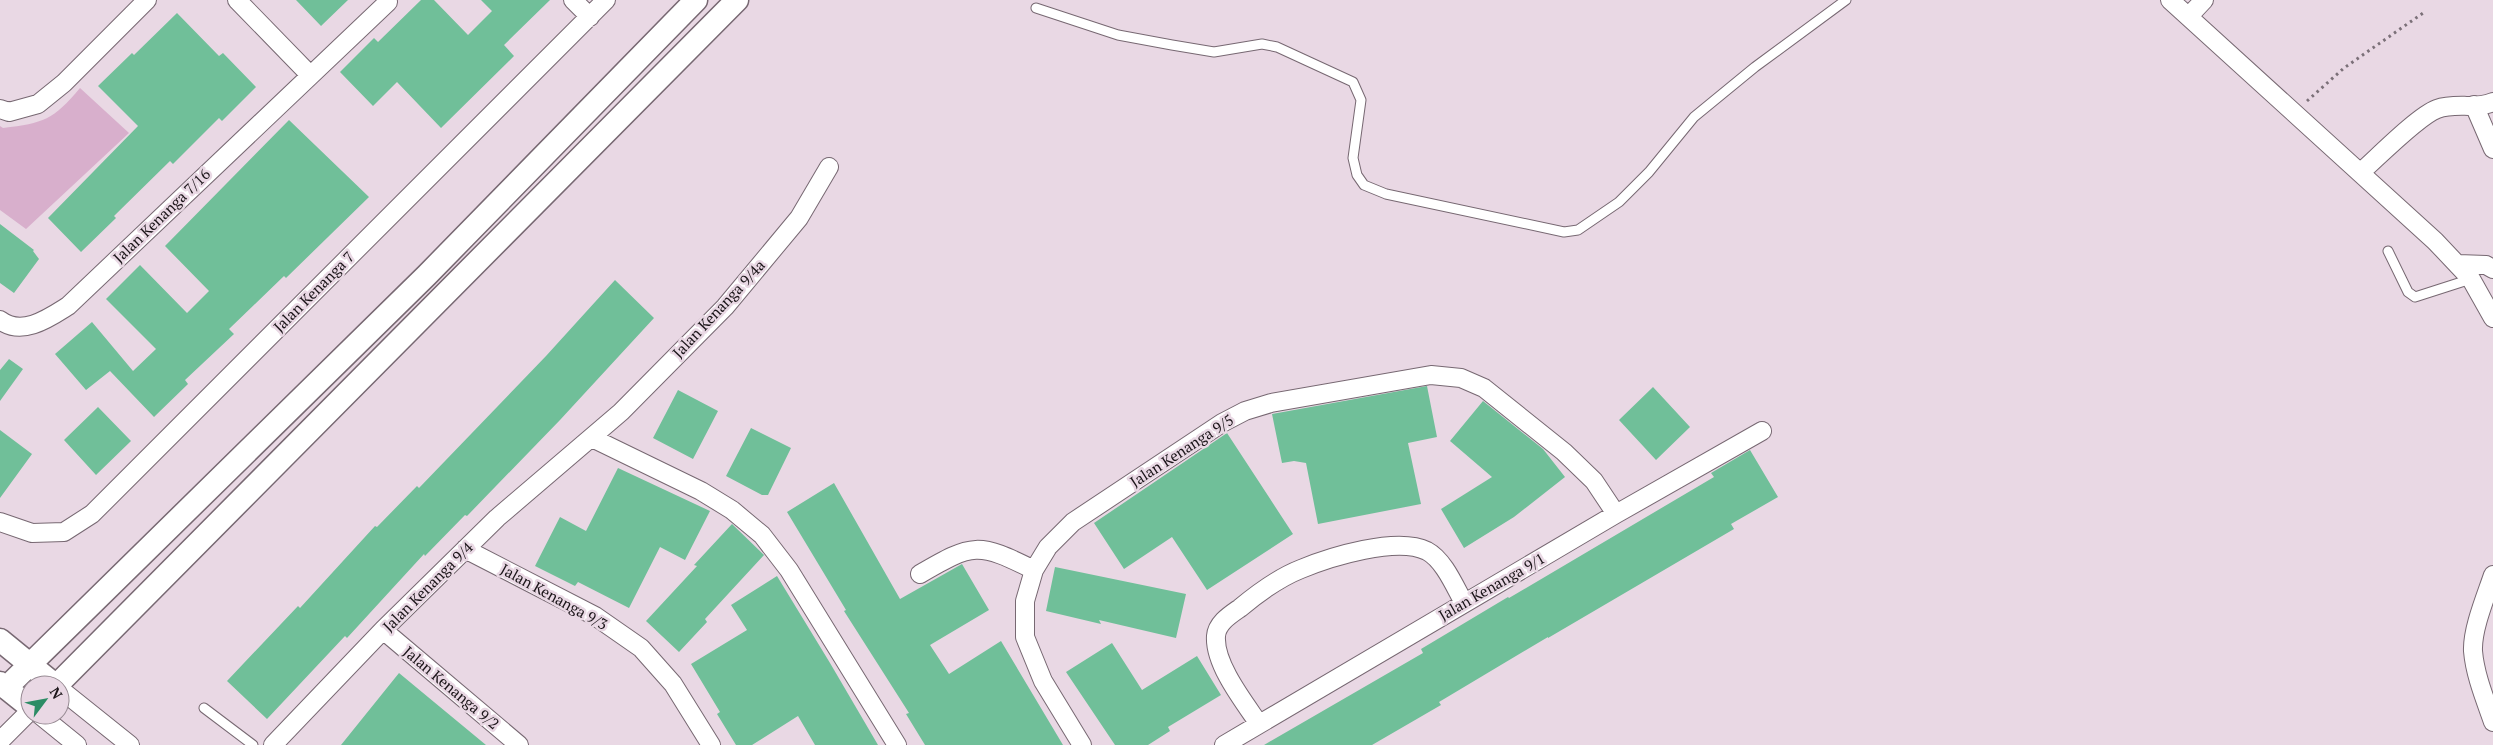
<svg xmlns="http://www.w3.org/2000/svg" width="2493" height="745" viewBox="0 0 2493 745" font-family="'PT Serif',serif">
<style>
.green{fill:#d8afcc}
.building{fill:#70bf99}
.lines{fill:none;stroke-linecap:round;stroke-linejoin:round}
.service-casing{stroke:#776872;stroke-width:11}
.minor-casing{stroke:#776872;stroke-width:20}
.tertiary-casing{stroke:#776872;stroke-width:25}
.path{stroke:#7b7078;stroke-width:3;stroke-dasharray:2.5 4;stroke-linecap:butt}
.service{stroke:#fff;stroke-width:9}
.minor{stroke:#fff;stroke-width:18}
.tertiary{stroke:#fff;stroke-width:22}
.labels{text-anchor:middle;stroke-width:5;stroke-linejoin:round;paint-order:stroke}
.street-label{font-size:15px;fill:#1b1519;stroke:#e9d8e4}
</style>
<rect width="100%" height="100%" fill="#e9d8e4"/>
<path class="green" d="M80,88L129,133L26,229L0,210V126L3,128C44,123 53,120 80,88Z"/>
<path class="building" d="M296,0H348L321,26Z
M421,0H434L468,35L492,11L481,0H550L504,45L514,56L441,128L397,82L373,106L340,72L374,38L378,42Z
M177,13L219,56L223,53L256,87L222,121L219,118L173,164L170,161L114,216L116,218L81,252L48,218L138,126L98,86L132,53L134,55Z
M289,120L369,197L286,278L284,276L229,329L234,334L185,380L188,384L154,417L110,371L86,390L55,354L92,322L133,371L156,349L106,299L140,265L187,313L209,291L165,246Z
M0,224L34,250L33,251L39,259L14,293L0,283Z
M615,280L654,318L560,420L467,516L465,515L425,556L424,554L347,638L345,636L267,719L227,681L298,606L300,608L375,526L377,527L417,486L419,488L546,356Z
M9,359L23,369L0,401V370Z
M1427,386L1437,437L1408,443L1421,504L1318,524L1306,463L1294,461L1282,463L1272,414Z
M1653,387L1690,427L1656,460L1619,420Z
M678,390L718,411L693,459L653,438Z
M1483,401L1543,449L1565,477L1514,517L1464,548L1441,509L1492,477L1450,441Z
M98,407L131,441L96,475L64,440Z
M751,428L791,448L768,495H762L726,476Z
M0,430L32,454L0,498Z
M1227,433L1293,534L1207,590L1172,537L1124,569L1094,523Z
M1750,450L1778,497L1731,524L1734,529L1548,638V637L1439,702L1441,705L1372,745H1264L1423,653L1421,649L1508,597L1509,598L1714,477L1711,473Z
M618,468L710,511L685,560L660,547L629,608L578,582L575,586L535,566L560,517L586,531Z
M834,483L900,599L962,564L989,610L930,645L949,674L1001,641L1063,745H925L906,714L909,713L844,611L846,610L787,512Z
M732,524L764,555L705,619L707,622L679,652L646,621L697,566L694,565Z
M1055,567L1186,594L1176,638L1099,620L1101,624L1046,611Z
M777,576L830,663L878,745H815L798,716L752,745H736L717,714L720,712L691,664L747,630L731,605Z
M1112,643L1142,690L1197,656L1221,695L1168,727L1170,731L1148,745H1115L1066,672Z
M399,673L434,702L486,745H341Z"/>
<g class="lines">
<defs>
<path id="service" d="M1036,8L1118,35L1172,45L1214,52L1262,44L1277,47L1353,82L1361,100L1353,158L1357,175L1364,185L1386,194L1564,232L1578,230L1619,202L1649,172L1694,117L1755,67L1846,0
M2388,251L2408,292L2415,297L2471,279
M204,708L253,745"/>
<path id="minor" d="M237,0L310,75
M573,0L590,17
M2170,0L2435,241L2471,279L2493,318
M2189,16L2204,0
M2474,105L2493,149
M0,109L9,112L38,104L64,83L147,0
M2360,173C2377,158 2418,116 2437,109C2455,102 2476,110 2493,102
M2458,264L2486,265L2493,269
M0,320C22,337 49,318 68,306L388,2
M592,438L701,491L732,510L762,535L789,570L897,745
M0,522L32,533L64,532L92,514L606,0
M465,549L595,616L641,648L673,684L711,745
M920,574C973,543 978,542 1034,570
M2493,575C2486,596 2472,629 2473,651C2475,675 2485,699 2493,722
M383,630L519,745
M60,689L130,745
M40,715L77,745
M1259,724C1244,702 1214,664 1216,636C1217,623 1230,615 1240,608C1258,593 1278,578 1301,569C1330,557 1397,536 1427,551C1444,560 1455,587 1464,603
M0,741L30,711
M273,745L383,630L497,518L621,412L725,307L799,218L829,167
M1082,745L1043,681L1025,637V601L1034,570L1048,547L1073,522L1222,423L1245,411L1271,403L1431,375L1461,378L1484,388L1564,452L1594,481L1616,514
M1224,745L1616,514L1762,431"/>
<path id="tertiary" d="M0,640L55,685
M0,683L30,707
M57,685L737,0
M6,688L427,275L696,0"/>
</defs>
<use href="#service" class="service-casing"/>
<use href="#minor" class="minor-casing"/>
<use href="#tertiary" class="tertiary-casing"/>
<path class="path" d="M2307,101L2344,68L2426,11"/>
<use href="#service" class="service"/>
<use href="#minor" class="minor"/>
<use href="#tertiary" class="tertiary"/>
</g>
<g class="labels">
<g class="street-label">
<text transform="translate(162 216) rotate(-44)" y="5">Jalan Kenanga 7/16</text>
<text transform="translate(314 292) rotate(-45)" y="5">Jalan Kenanga 7</text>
<text transform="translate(719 309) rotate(-47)" y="5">Jalan Kenanga 9/4a</text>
<text transform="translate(1182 451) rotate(-33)" y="5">Jalan Kenanga 9/5</text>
<text transform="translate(428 587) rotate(-45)" y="5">Jalan Kenanga 9/4</text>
<text transform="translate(1492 587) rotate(-30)" y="5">Jalan Kenanga 9/1</text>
<text transform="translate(554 597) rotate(29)" y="5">Jalan Kenanga 9/3</text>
<text transform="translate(451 688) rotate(40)" y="5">Jalan Kenanga 9/2</text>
</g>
</g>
<g transform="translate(45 700) rotate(58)"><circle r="24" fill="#e9d8e4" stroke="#978a93"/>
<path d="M0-4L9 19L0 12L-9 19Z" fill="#2c8c65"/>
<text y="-8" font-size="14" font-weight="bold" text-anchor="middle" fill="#1b1519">N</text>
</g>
</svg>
